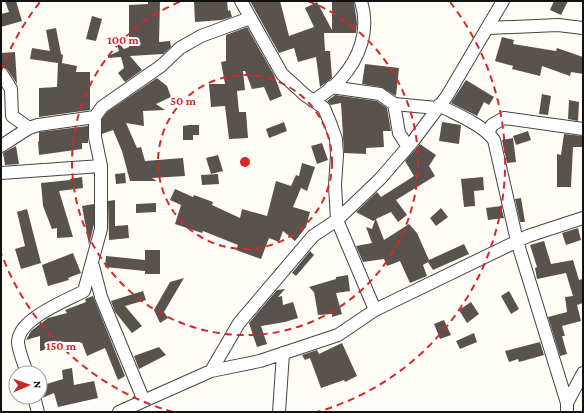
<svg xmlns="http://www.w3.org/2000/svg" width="584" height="413" viewBox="0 0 584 413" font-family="'Crimson Pro',serif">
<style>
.building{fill:#5a524d}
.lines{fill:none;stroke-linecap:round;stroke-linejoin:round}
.minor-casing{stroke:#444;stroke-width:14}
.minor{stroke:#fff;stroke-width:12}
.ring{fill:none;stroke:#d62828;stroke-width:2;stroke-dasharray:7 5}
.centre{fill:#d62828;stroke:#fff;stroke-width:2}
.ring-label{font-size:12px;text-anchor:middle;font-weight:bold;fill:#d62828;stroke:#fff;stroke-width:4;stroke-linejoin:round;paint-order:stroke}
</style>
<rect width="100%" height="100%" fill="#fffdf5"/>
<path class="building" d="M5,1H16L22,21L1,27V14L9,12Z
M148,1H160L159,42L170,41L171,47L163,54L130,56L142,70L125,82L118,73L124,68L121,57L108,58V56L119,51L116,40L124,49L129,47V5L148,4Z
M194,1H227L228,11L230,10L232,17L222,20L195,22Z
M250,1H280L289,36L314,27L305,8L317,2L332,30V2H354L357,23L356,33H324L325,51H330L332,78L320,87L316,57L298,62L294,48L279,53Z
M554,1H568L561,15L550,10Z
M92,16L102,19L96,41L86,39Z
M247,27L274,75L282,96L270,101L264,87L252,89L245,71H243L245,90L237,91L239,112H246L248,138L229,139L225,106L211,107L209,84H225L221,62L226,61V35Z
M56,28L61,54L63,55L62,63L77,66L76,72H90V110L39,117V88L57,87L58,63L30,59L32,48L50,51L46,30Z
M502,37L514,40L513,44L556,51L557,48L583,57V74L571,72L570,76L542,66L540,76L512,69L513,66L495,61Z
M15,52L17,84L7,69L1,66V53Z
M365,64L399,68L396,96L381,87L362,84Z
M157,78L167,86L171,97L156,104L165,110L143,111L144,126L126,123L137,148L141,147L145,161L183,158L185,176L152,178L157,181H130L122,151L113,130L102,134V119L107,112Z
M466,80L494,97L489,105L484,102L477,116L451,103Z
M542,94L551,96L548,115L539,114Z
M335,95L377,101L387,108L391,131H383L384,147L366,148V154L344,153L341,103L331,105L327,101Z
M569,100L579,102L578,121L568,119Z
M284,122L287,131L269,138L266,129Z
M442,122L461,125L459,144L439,141Z
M189,125H199V135H193V140H183V126Z
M88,126V143H82V149L39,155L38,142L39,141V132Z
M528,131L531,140L516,145L513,136Z
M564,134L583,136V147H573L571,187H557V154L561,155Z
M513,138L516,162L507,163L502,140Z
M322,143L328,160L317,164L311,146Z
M420,144L436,155L429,166L435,176L396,200L407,215L398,222L391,212L376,219L384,240L409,224L417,233L429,260L464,244L469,254L433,270L428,262L423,265L427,276L410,283L400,261L387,266L384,259L363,262L356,246L372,243L366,227L372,229L375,220L373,221L356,212L377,192L381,197L414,176L405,161Z
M16,146L19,164L5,165L3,153Z
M218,155L223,171L211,174L206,158Z
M302,163L315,167L307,191L301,188L293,207L310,212L306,227L295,241L283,231L279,242L269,238L261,259L236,250L238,245L203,231L202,233L175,224L181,205L170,200L175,189L193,197L194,195L213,202L212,205L240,218L242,209L267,216L276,181L291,186L296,175L299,176Z
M125,173L126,183L116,184L115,174Z
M218,174L219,184L202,185L201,175Z
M82,177L83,188L59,191L73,237L57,238V228L52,229L43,206L41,183L70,180V179Z
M483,177L484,190L474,191L475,206L464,207L461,179Z
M521,198L525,222H520L515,199Z
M115,200V226L128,225L129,238L109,240L108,201Z
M156,203V212L136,213V204Z
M94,204V224L89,245L82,206Z
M501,206L504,218L488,220L486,208Z
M441,208L448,217L436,226L430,218Z
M27,209L41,263L21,269L15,249L25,246L17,212Z
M578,228L581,240L566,245L562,233Z
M544,241L551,264L573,260L579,280L583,279V303L577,305L581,321L562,326L565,336H562L567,354L560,356L548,317L567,312L565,297L573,296L566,273L537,279L535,268L537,267L530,245Z
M145,250H160V274H145V271L105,267L106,256L145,260Z
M310,251L314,255L296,276L292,273Z
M73,253L81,273L68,278L69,280L48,286L42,265Z
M348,275L350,291L336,293L342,314L332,317V314L318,315L314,292L309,287L336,279V277Z
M184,278L164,312L168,318L160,323L154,310L170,282Z
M285,289L278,297L282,296L283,305L293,302L298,318L285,322L261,326L267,344L257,347L249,323L277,290Z
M143,291L146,300L125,306L142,326L132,333L115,312L111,301Z
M509,291L519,309L511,314L501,296Z
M93,296L125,376L118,380L105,348L87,356L82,343L79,342H56L57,347L40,351V336L26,340L31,331L48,318L67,313L65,310L86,302L85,299Z
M471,302L479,314L467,323L459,310Z
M444,320L451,335L440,339L434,324Z
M474,333L477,342L460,349L456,341Z
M540,342L544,355L519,362L518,359L509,362L505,351Z
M342,343L357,376L345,382L344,380L321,388L310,358L305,360L302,355L317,350L319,354Z
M159,347L166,355L139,369L134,356Z
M72,368L74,385L94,381L98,398L58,407L54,393L42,398L40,386L63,379L62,370Z"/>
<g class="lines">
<defs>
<path id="minor" d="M241,1L282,74L305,95L324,108L331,125L336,139L337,155L335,185L337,220L375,310
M488,28L558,25L583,28
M1,73L11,89L12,116L29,128
M331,87L380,94L394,104L437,108
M313,101C322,95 333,88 340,80C360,58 370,30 361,1
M394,104L399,133L408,147
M439,105C457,115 482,124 494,140L517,241L567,403V412
M488,133L492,125L504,118L583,129
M1,146L29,128L38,125L95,117
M1,173L101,166
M93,266L101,297L144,401
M211,371L239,323L313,236L337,220L380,179L413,141L447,96L503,1
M27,373C24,364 19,352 18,343C17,319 66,301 84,291L101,229V166L95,137V117L102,107L161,66L180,48L201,36L250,18
M34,397L38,412
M567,403L583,373
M119,412L211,371L260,361L338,335L375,310L528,236L583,218
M279,412L283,353"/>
</defs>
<use href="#minor" class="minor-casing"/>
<use href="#minor" class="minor"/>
</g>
<g class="ring">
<circle cx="245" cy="162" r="87"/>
<path d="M308 1A173 173 0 1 1 182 1"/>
<path d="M173 412A260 260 0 0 1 1 253M1 71A260 260 0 0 1 40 2M450 2A260 260 0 0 1 317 412"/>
</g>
<circle cx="245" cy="162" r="6" class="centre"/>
<g class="ring-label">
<text x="123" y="44">100 m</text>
<text x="183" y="105">50 m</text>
<text x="61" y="350">150 m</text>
</g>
<rect width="584" height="413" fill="none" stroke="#111111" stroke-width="4"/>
<g transform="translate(28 385) rotate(88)"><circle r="19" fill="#ffffff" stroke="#a0a0a0"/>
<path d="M0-3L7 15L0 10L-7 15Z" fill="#c4262e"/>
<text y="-6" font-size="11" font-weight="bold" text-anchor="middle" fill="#111111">N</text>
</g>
</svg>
